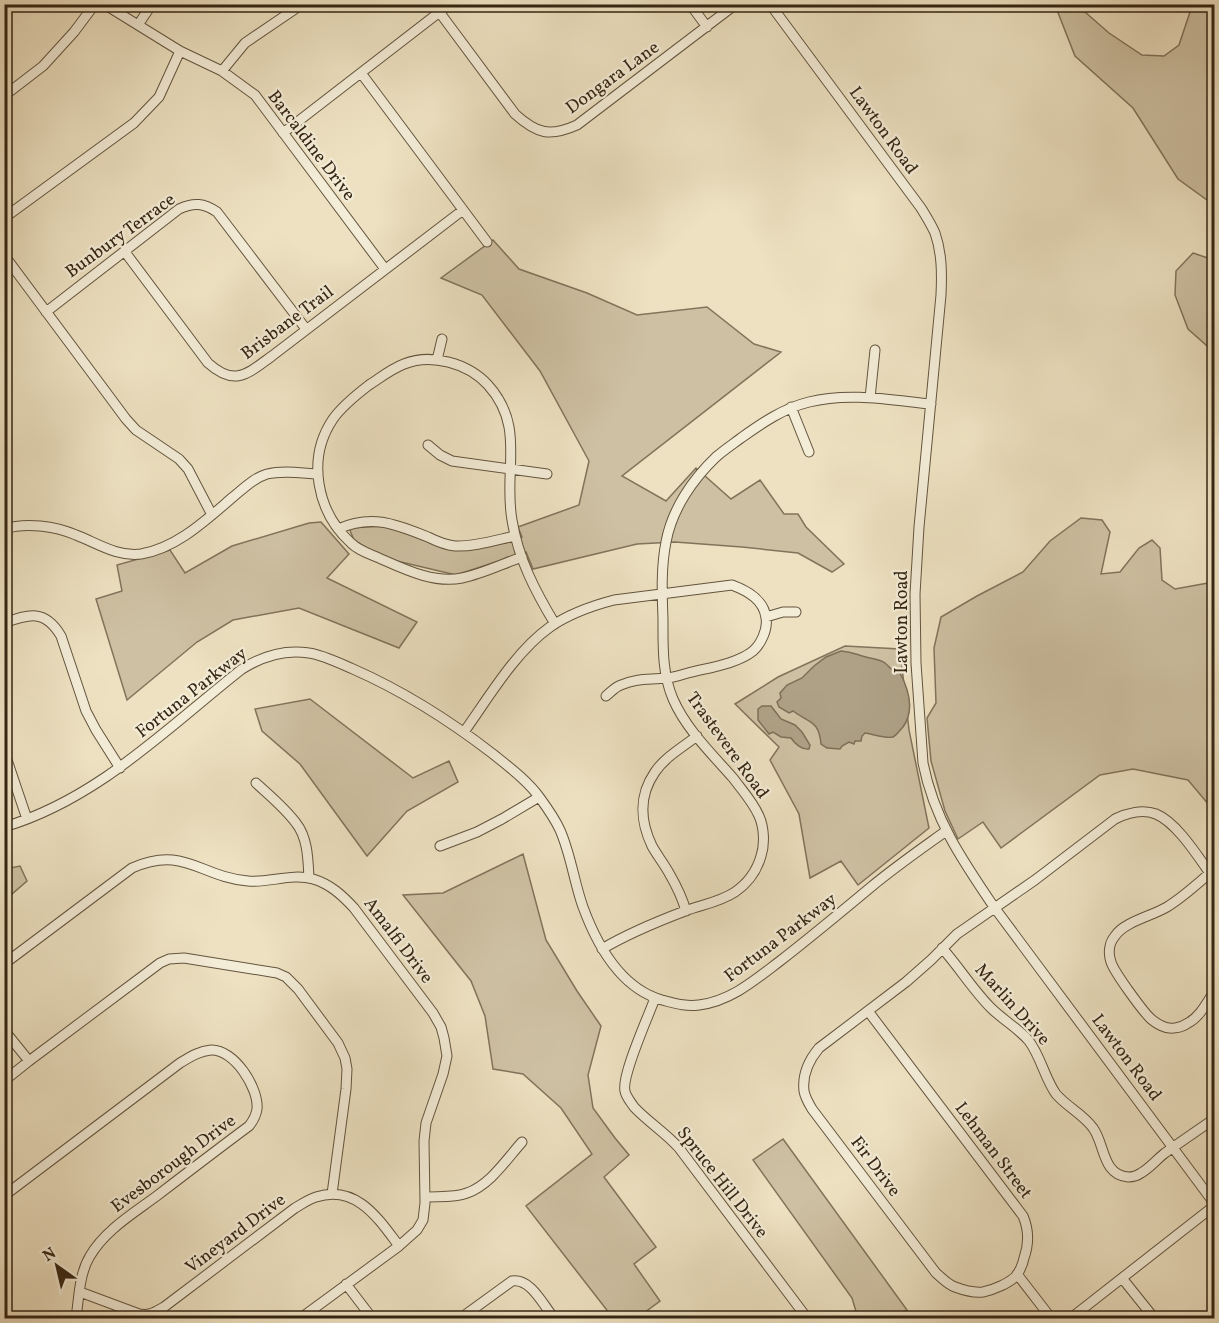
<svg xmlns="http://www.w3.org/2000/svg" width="1219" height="1323" viewBox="0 0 1219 1323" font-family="Vollkorn,serif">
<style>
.green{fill:#cec1a3;stroke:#82735b;stroke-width:1.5}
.water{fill:#aea186;stroke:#7e6f58;stroke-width:1.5}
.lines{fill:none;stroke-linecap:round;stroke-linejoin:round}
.minor-casing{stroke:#63543e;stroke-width:11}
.minor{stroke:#f3ecd7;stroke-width:9}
.labels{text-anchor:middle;stroke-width:4.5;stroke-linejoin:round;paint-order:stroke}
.street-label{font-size:18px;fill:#352513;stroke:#f3ecd7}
</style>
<rect width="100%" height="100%" fill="#ede1c1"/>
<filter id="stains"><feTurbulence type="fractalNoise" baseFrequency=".00333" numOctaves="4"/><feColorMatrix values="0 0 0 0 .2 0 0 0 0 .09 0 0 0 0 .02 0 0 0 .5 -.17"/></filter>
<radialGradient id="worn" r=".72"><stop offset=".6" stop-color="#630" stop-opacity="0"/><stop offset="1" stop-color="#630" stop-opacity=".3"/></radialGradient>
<path class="green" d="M1055,5H1077L1109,33L1142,55L1164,56L1179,45L1190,12L1189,5H1214V205L1178,179L1133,108L1075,56Z
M493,240L519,269L587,293L637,315L707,307L754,344L781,352L622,476L666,501L696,468L731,499L760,480L784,514H798L806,527L844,564L832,572L798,553L742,547L675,542L637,544L533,569L526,552L456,575L380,557L354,540L349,528L385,526L449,549L506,543L522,537L518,527L579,505L589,461L540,371L482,295L441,278Z
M1193,253L1214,260V352L1188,329L1175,295L1176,271Z
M1081,518L1102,520L1110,532L1101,574L1120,572L1139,548L1152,540L1160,548L1162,580L1175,589L1214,582V811L1188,780L1133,769L1100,775L1001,848L983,822L958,839L945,811L931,761L927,718L936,703L934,648L941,617L977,596L1023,572L1050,541Z
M321,522L349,554L327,578L417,622L399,648L299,608L233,620L197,642L127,700L96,599L122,591L117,565L170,550L185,573L232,546L309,523Z
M845,646L900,649L909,730L929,828L858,885L841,861L810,878L799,814L770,760L779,747L735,704L778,677Z
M310,699L413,778L449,761L458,782L407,811L367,856L300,764L262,731L255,709Z
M523,854L546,940L577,991L601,1026L588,1075L593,1108L615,1138L629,1155L604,1177L656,1247L634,1264L660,1301L637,1318H613L526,1206L592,1154L561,1108L523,1074L493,1069L485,1016L471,981L403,895L443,893Z
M20,866L27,881L5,900V869Z
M783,1139L907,1310L898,1315L900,1318H858L852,1298L753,1160Z"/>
<path class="water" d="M841,651C853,652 855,654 866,657C872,659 879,659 885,663C890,667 890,670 897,672L899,669L901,670L900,673C909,690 915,710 903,727C900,730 897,735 893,737C888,739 872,734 865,733L862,736L861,741H855L854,744L849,742L842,746L840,749L827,748L821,744C819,720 809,723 793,711L789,713L779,707L777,702L781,698L780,693L787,685L802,678L814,666L826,657Z
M762,706H771L781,719L795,725L802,732L810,745L809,749C802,750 795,744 791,738L781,737L773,732L769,734L758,720V709Z"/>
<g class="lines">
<defs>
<path id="minor" d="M104,4L180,51L222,71L255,95L385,269
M690,4L707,27
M770,4L921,208C926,216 931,224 935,233C942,253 942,274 941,295L919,527L915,594L916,663L923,763C934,819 962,860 994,907L1214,1203
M440,13L515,114C537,134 550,137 577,125L736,4
M138,25L152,4
M222,71L245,43L295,9L299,4
M361,73L487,242
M4,96L43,66L74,32L95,4
M283,133L450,4
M4,218L134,123L159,97L180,51
M125,252L208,363C235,387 247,374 272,356L463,210
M4,255L126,419L136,430L179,459L188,469L212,515
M46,312L179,209C194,202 204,203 217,212L306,329
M437,360L442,339
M870,398L875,350
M791,407L809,452
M428,445L440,455L452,461L547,474
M4,512L8,528
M4,529C26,522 55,526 76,535C97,543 117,557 141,554C177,548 206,520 233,497C244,488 254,478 267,474C283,470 301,473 317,474
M338,529C372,514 395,524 428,537C436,541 445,545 455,546C474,547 496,540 515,536
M522,557C502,564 482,574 462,578C434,584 404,569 379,558C370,554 359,551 351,543C317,512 306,459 333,419C342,406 356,395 369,385C380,378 391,369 404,364C431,353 468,363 488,385C526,427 503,470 512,520C518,558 535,591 555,624
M766,617L783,612H796
M4,623C29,614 45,609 61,636L86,711L96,730L120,768
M464,732C489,697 515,652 550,627C569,614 591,606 614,600L732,585C748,591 764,600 766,618C768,629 761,644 753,651C737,664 707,668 688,673C681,675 673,678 666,678C649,680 637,678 621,685C615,687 611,692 606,696
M4,751L27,819
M256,783C269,795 285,808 296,823C308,838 308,860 309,878
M4,827C98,799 167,728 242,669C261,657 285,649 309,653C323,655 339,663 353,669C403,691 449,720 493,754C509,767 528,781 540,798C548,809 555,819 560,830C571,855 574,882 583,907C597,945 620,988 662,1000C674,1003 686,1007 699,1005C731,1001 755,980 780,961C811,937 841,912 871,887C895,867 921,849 946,831
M440,846L477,832L502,819L539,797
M1210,873C1196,885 1182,898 1167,907C1152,916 1124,922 1115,936C1109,943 1108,953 1111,962C1114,972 1142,1010 1150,1018C1153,1021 1158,1024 1162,1026C1170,1030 1181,1028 1188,1023C1200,1017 1207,1002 1214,992
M686,911C682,897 676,885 669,873C664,864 657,855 652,846C640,821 639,795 655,772C665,757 683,747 697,736
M942,948C959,967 973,990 991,1008C1003,1020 1018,1028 1029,1041C1041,1057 1045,1079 1056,1094C1067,1107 1083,1114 1093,1128C1105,1144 1102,1175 1128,1177C1133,1177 1137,1176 1141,1173C1150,1168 1157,1159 1165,1153C1182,1141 1198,1130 1214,1119
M602,949C629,933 656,922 685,911C701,905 720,902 735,892C748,883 757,870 761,856C765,844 764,827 759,816C753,802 742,790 733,778C712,754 686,729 673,699C662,673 663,646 663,619C662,593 661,567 666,542C672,509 693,479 716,457C724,450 733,444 741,438C762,423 784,408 809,402C848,392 891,400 931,404
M4,964L132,868C184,845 200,877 248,881C269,883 292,873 313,879C330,884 342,895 354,908L433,1013L441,1027L444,1038L447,1056L443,1074L426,1123L424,1141L425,1203L423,1220L417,1230L399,1246L301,1318
M655,998C649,1015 621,1076 625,1091C626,1097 631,1102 634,1107C648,1122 666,1133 679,1148L807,1318
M868,1011L1023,1216C1029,1230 1029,1244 1024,1258C1023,1264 1020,1270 1017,1275C1010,1283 993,1290 983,1292C974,1293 963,1290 955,1287C947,1284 942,1278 936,1273L812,1109C809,1104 805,1097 804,1091C802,1074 809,1060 819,1048L906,982L931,960L957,934L1035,880L1115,819C1127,813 1143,809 1156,814C1178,823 1200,860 1214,879
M4,1030L29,1061
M4,1081L29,1061L160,963L169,959L184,958L277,973L286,977L298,989L338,1043L345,1058L347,1069L346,1089L332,1194
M425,1197C439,1196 454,1198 467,1193C490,1185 506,1160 522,1142
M4,1199L9,1192L180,1063C190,1057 199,1051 211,1050C234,1049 259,1088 257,1109C256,1116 253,1121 249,1126C218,1149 188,1172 158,1195C134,1213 105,1230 90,1256C79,1274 79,1298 76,1318
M1017,1274L1051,1318
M1122,1278L1154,1318
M346,1284L372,1318
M80,1292L139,1314C150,1316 155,1312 164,1307L295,1208C302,1204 309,1199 316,1197C356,1184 378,1218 399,1246
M461,1318L512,1281C531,1278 543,1305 554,1318
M1071,1318L1214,1206"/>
</defs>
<use href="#minor" class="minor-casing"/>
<use href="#minor" class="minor"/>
</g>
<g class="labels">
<g class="street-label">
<text transform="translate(612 77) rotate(-36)" y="6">Dongara Lane</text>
<text transform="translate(884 130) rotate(54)" y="6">Lawton Road</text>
<text transform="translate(312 145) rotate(53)" y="6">Barcaldine Drive</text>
<text transform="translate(120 235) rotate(-36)" y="6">Bunbury Terrace</text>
<text transform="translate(287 322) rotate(-37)" y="6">Brisbane Trail</text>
<text transform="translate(901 622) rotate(-90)" y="6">Lawton Road</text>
<text transform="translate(191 692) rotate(-38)" y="6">Fortuna Parkway</text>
<text transform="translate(728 745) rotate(54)" y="6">Trastevere Road</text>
<text transform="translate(780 937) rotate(-37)" y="6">Fortuna Parkway</text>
<text transform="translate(399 940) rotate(53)" y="6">Amalfi Drive</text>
<text transform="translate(1013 1004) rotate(48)" y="6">Marlin Drive</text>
<text transform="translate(1127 1057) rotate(53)" y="6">Lawton Road</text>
<text transform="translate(994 1150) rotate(53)" y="6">Lehman Street</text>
<text transform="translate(173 1163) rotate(-37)" y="6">Evesborough Drive</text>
<text transform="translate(876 1166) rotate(53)" y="6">Fir Drive</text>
<text transform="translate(723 1182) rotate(52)" y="6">Spruce Hill Drive</text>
<text transform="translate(235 1233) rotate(-37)" y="6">Vineyard Drive</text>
</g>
</g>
<rect width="1219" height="1323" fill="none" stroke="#ede1c1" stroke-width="24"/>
<rect x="6" y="6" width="1207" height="1311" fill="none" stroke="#352513" stroke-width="3"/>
<rect x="12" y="12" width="1195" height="1299" fill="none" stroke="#352513" stroke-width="1.5"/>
<g transform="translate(57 1266) rotate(326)" stroke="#f3ecd7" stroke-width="4.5" paint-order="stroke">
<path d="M0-4.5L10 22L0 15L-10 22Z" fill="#352513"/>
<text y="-9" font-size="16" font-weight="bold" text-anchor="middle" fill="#352513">N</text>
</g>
<rect width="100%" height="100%" filter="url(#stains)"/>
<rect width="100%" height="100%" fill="url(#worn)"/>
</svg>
